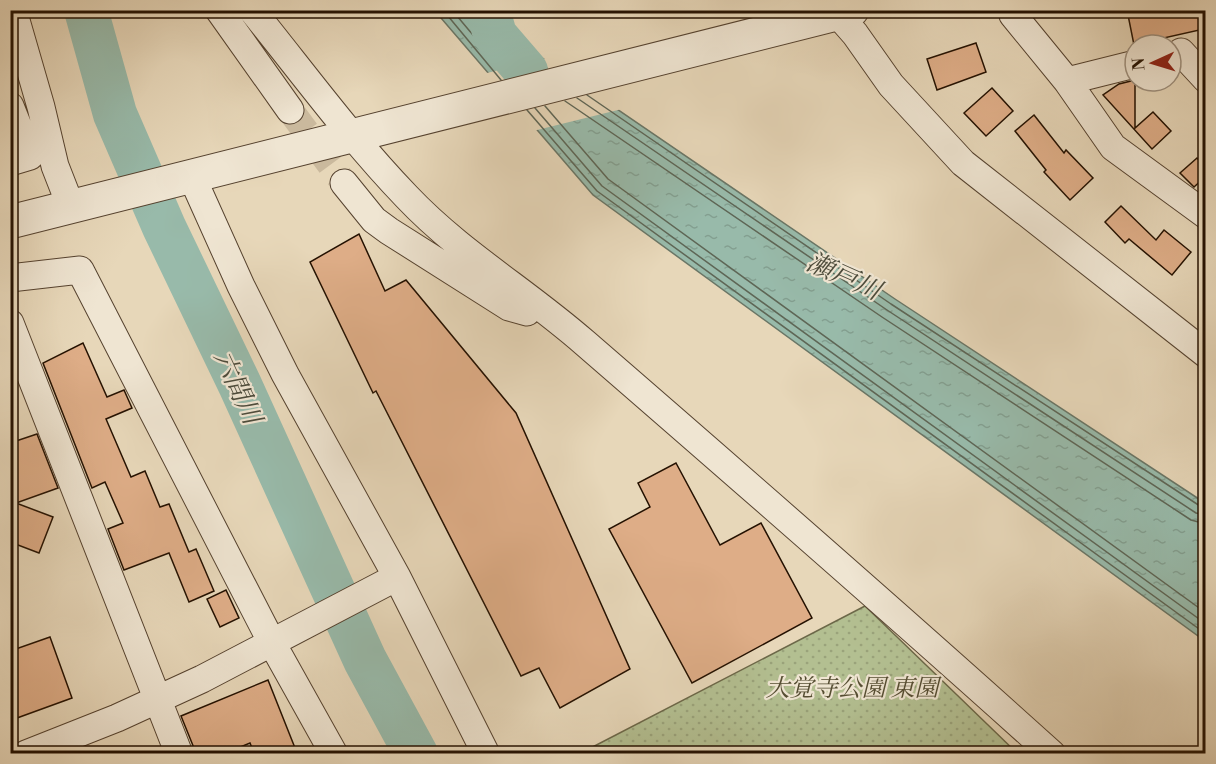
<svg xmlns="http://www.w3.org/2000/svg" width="1216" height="764" viewBox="0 0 1216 764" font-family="'Libre Bodoni','Noto Serif JP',serif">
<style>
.park{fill:url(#park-dots);stroke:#6c6849;stroke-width:1.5}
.water{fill:url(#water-ripples);stroke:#6a7666;stroke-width:1.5}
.pier{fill:#e7d7b9}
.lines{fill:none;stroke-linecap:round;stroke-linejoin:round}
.shore{stroke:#5e6656;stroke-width:1.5}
.river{stroke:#98baaa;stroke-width:44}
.building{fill:#dead87;stroke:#241101;stroke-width:1.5}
.minor-tunnel{stroke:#cab99d;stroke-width:27;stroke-dasharray:27 14;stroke-linecap:butt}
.minor-casing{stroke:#55422f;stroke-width:29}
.tertiary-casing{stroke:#55422f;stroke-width:35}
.minor{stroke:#efe5d2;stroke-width:27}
.tertiary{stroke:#efe5d2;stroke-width:33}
.labels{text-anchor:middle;stroke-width:4.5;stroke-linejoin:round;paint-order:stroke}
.park-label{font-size:24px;font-style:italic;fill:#564e33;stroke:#efe5d2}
.water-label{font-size:26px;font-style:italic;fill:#4d4c3c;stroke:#efe5d2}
</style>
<defs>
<pattern id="park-dots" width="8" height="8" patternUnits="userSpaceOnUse" patternTransform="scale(1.5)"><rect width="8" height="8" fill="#b3bf91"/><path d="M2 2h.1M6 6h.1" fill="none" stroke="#9aa37b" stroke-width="1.8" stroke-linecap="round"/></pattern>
<pattern id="water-ripples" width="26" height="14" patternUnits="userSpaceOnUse" patternTransform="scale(1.5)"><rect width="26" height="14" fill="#98baaa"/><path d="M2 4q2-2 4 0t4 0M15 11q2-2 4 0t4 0" fill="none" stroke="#839f90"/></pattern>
</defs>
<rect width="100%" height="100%" fill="#e7d7b9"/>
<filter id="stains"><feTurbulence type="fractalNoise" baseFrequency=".00333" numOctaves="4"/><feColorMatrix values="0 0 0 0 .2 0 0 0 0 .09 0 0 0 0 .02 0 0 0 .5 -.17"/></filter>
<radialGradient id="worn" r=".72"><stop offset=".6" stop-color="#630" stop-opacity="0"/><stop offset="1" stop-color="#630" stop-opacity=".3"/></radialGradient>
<path class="park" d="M865,606L1017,753H581Z"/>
<path class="water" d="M435,11H484L491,23L895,299L1205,503V641L593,195Z"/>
<path class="pier" d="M548,58L622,109L533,131L483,74Z"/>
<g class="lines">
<path class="shore" d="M443,10L501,80
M452,10L509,78
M471,10C473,35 518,58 537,71
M479,10L488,27L547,68
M587,95L891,304L1200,506L1206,507
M577,98L887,310L1196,513L1206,515
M565,101L882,317L1191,520L1206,524
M545,106L608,179L1206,613
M535,108L602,186L1206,624
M527,110L597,191L1206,634"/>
<path class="river" d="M86,10L115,114L164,227L240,385L365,660L416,754
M488,10L495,35L526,71"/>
</g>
<path class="building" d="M1127,10H1200L1204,29L1159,39L1160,45H1134Z
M976,43L986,72L937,90L927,59Z
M1135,80V128L1153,112L1171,131L1152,149L1103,95L1119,84Z
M992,88L1013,111L986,136L964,113Z
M1034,115L1064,153L1066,150L1093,178L1070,200L1044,172L1046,170L1015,131Z
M1197,158L1206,168V176L1194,187L1180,173Z
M1121,206L1156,240L1164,230L1191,252L1172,275L1129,239L1125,243L1105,222Z
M359,234L385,291L406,280L516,413L630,669L560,708L539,668L521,676L376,391L373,393L310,262Z
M83,343L107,397L124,390L132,408L106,419L131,477L145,471L160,507L169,504L189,552L196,549L214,591L189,602L169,553L124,570L108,529L123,523L105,482L92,488L43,363Z
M37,434L58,488L16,503L53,517L39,553L10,542V443Z
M676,463L720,545L761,523L812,618L692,683L609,529L650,507L638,483Z
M226,590L239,618L220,627L207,599Z
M50,637L72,698L17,718L10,700V651Z
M268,680L297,753H254L250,743L226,753H196L181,716Z"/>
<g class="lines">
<path class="minor-tunnel" d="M290,110L344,183"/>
<defs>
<path id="minor" d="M13,10L41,107L55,166L71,207
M219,10L290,110
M252,10C303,73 351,139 407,197C460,253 527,292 585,343C742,479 898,615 1052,754
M834,10L855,34L891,85L963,163L1206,354
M1013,15L1067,81L1113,147L1206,215
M1181,52L1206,79
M1067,81L1135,64
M10,106L30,156L10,162
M192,177L241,286L285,374L397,577L486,754
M344,183L374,220L389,231L509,307L527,312
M10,278L80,270L272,643L334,754
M10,323L179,754
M26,754L117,718L202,679L397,577"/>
<path id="tertiary" d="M10,222L852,10"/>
</defs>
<use href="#minor" class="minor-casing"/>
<use href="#tertiary" class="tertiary-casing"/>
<use href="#minor" class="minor"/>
<use href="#tertiary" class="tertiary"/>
</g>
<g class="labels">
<g class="park-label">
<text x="852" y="696">大覚寺公園 東園</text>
</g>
<g class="water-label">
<text transform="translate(844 276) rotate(24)" y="9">瀬戸川</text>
<text transform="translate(238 387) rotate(65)" y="9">六間川</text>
</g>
</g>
<rect width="1216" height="764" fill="none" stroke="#e7d7b9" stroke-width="36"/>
<rect x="12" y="12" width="1192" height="740" fill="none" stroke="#241101" stroke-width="3"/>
<rect x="18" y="18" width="1180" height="728" fill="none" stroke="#241101" stroke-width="1.5"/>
<g transform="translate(1153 63) rotate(266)"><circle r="28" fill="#efe5d2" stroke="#9e907e" stroke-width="1.5"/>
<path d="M0-4.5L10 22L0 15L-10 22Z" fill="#8f2418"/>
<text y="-9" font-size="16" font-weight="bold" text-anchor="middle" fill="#241101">N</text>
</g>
<rect width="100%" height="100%" filter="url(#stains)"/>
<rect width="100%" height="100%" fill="url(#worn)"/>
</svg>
